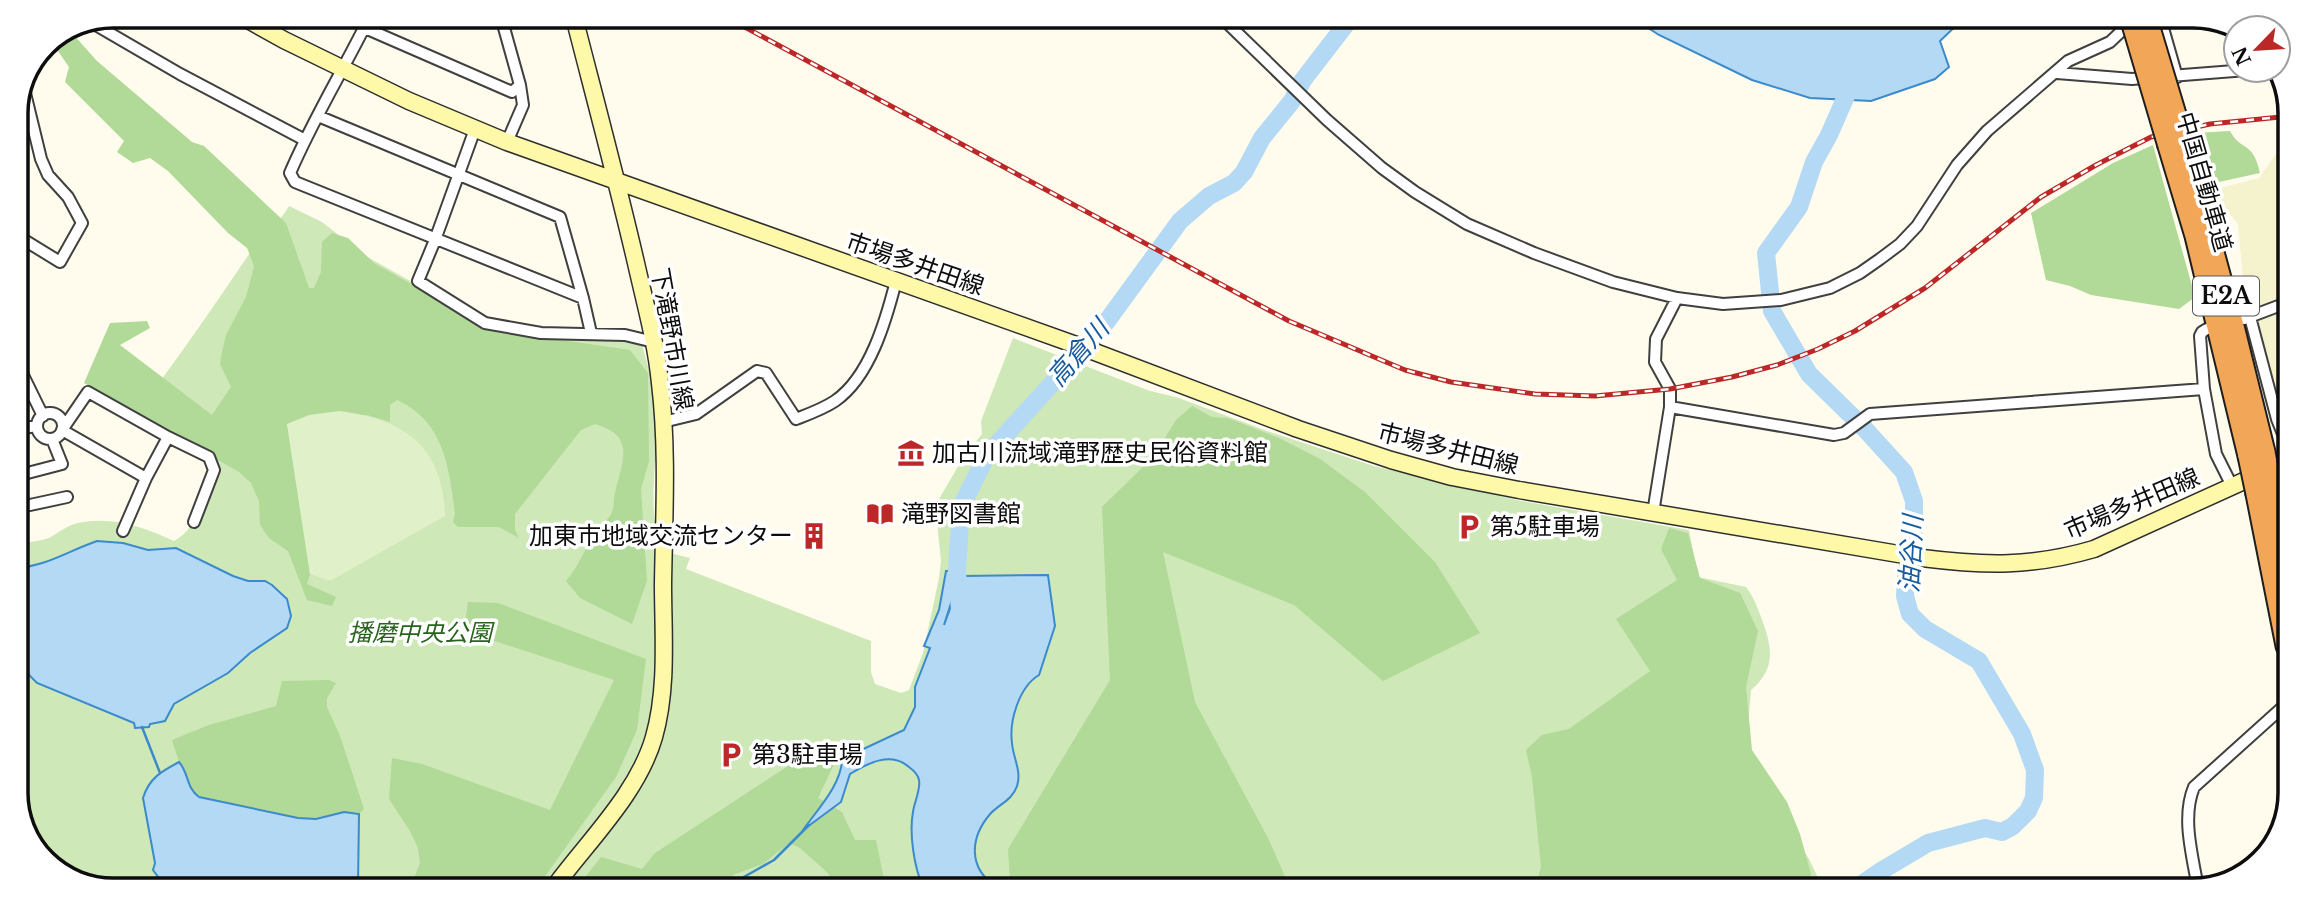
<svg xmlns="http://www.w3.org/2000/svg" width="2306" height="906" viewBox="0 0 2306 906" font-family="'Libre Baskerville','Noto Sans JP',serif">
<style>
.farmland{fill:#f4f3ce}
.green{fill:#cee8b8}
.forest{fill:#b1d997}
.pitch{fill:#e0f0c9}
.water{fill:#b3d9f5;stroke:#3b8acb;stroke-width:2}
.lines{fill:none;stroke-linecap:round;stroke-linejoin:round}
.stream{stroke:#3b8acb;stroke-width:2.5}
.river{stroke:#b3d9f5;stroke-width:18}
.street-casing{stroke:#404040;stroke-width:14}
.secondary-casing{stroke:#2f2f2f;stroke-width:19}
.highway-casing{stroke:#1e1e1e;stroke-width:23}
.street{stroke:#fff;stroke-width:10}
.secondary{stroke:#fef9a9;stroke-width:16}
.highway{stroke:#f2a758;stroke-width:19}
.rail-casing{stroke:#bb2827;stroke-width:5}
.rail{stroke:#fff;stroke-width:2.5;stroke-dasharray:8;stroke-linecap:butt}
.highway-bridge-casing{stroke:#1e1e1e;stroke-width:23;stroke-linecap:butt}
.highway-bridge{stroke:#f2a758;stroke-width:19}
.labels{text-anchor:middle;stroke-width:7;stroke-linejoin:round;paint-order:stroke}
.shield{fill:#fff;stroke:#565656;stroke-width:2}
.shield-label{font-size:23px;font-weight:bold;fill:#0d0d0d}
.street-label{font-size:24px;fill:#0d0d0d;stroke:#fff}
.poi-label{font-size:24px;fill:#0d0d0d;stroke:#fff;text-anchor:start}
.park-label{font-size:24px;font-style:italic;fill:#29641e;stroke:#fff}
.water-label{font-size:26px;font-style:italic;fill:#185c9d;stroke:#fff}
.rim{fill:none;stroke:#0d0d0d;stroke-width:3.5}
</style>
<rect width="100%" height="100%" fill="#fffced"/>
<path class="farmland" d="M2276,127H2290L2288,423L2281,414L2255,310L2246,311L2238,224L2223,205L2220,188L2259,178L2278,151Z"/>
<path class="green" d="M289,206L322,222L364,255L485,323L591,333L642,344C647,365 656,390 657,412C659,459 645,505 662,551L690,558L686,569L871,641V672L875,684L901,693L909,690L923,653L939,578L941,561L936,512L939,499L963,458L982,434L981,421L1013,338L1150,391L1176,397L1270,432L1374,466L1521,501L1689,530L1698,577L1746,587C1753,596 1757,606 1761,617C1772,646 1777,668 1751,690L1748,727L1751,767L1809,859L1819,880L1824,883L1845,879L1849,884L1845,889L81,885L41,855L16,800V543C27,542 38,542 49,538C58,533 68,525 78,523C113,516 143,527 174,541C198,528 205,495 214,471L209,457L133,417C176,362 215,304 254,247C265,231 280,223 289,206Z"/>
<path class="forest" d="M72,33L97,61L192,142L204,146L286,223L309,288H314L321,272L322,242L332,233L348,238L374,263L493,330L630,350L648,373L649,461L641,489L647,581L632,624L580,598L566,581C576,569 581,557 589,544C595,533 605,524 611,514C615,507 613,500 615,493C622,461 637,436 595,424L581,430L515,514V530L519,538L499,527H458L453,522L455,514C449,468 445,422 397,400L390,405V422L367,415L287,424L310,574L307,584L336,597L332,606L307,600L288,551L269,538L264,531L260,524L259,501L251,483L239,472L84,383L110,323L147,321L150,328L120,345L212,415L231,387L220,364L221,357L226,335L246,297L254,267L252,260L247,248L228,233L168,171L150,158L133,163L117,152L124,141L65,82L69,67L51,41Z
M2230,131C2241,152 2253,140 2260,173L2210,184L2196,133Z
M2153,145L2195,297L2179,309L2091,295L2070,286L2046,280L2031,213L2113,163Z
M1192,406L1212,417L1228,418L1279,438L1320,459L1365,492L1435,562L1480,633L1383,681L1294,605L1163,552L1195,702L1269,840L1290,888L1016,887L1010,881L1008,849L1110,680L1102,507L1153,457L1176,420Z
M1669,528L1688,533L1700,578L1740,593L1758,631L1746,687L1752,750L1787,802L1800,834L1811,874L1805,889H1535L1541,867L1532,777L1526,750L1542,735L1569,729L1650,671L1616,619L1677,580L1661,549Z
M468,602L498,603L646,659L637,730L616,777L538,886H499L496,883L493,886H411L420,863L418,848L410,831L389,799L392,758L422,764L550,810L614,680L464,631Z
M329,680L336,683L327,698V707L340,736L364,809L359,814L344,812L316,819L298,818L199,797C188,789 176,754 172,740L209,725L276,706L282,681Z
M833,755L835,762L818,798L842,812L855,840H876L885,884L873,887H831L829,874L800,848L789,843L763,864L735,874L722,884V887L578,886L601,857L642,869L655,853L788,766L820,761Z"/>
<path class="pitch" d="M339,411C405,419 443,447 445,516L330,581L310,574L287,424L309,415Z"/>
<path class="water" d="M1636,20H1962L1940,41L1949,67L1935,79L1871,101L1810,98L1752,80L1659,35Z
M97,541L123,543L148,550L176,548L233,576L248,581H265L272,585L287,599L291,616L287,628L250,653L228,673L174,704L165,721L150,724L149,727L135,728L134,723L37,683L30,676L16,653V568C47,566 68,551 97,541Z
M946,571H960V575L944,625L962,576L1048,575L1055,626L1039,675C1019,687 1009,721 1012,743C1013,758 1022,771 1017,786C1013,799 1000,804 991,813C969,838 968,869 997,887H923C914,867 909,833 913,812C914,803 921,789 919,780C918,774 913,770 909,767C891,751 868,763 850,774L841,802L803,830C817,810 842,784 842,759L904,730L915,707V687L930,648L924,646L939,610Z
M179,762C189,773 186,788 199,797L298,818L316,819L344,812L359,814L358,886L180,885L159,878L153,870L155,863L143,798C149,778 162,771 179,762Z"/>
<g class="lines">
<path class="stream" d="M142,727L160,773
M726,887L774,860L809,825"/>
<path class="river" d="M1854,78L1829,135L1814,162L1799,207L1766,253L1772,311L1809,374L1864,428L1904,472L1914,501V528L1906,577L1905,596L1910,614L1925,629L1979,661L2022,734L2035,770L2034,798L2028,811L2013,826L2002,832L1985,828L1928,843L1881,871L1855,889
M960,610L957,571L961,507L987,455L1099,332L1180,221L1209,196L1234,183L1244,172L1262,138L1292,101L1303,80L1350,19"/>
<defs>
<path id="street" d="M1223,19L1327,120L1382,168L1415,192L1467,224L1534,253L1613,282L1677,298L1723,304L1781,300L1830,288L1860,273L1880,259L1900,244L1917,226L1957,165L1987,131L2068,61L2110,42L2132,21
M2161,21L2177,77
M94,24L180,74L305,140
M365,28L512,92L520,85L501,17
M2057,73L2132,79L2247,70
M318,116L560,217L583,298L295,182L290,173C313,119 344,69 370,16
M475,129L435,240L418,281L485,323L541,333L625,335L654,342
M507,142L523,105L520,85
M16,235L60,262L82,223L68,197L48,175L41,159L24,89
M583,298L591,333
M2250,317L2277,419L2288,446
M2244,319L2289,302
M2207,329L2202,332L2200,336L2204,389L2216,454L2232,486
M16,361L43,416
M1670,407L1834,435L1844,433L1870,414L2204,389
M37 426a13 13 0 1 1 26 0a13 13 0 1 1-26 0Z
M663,422L696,414L757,371L766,373L796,419C809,414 823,409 835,401C870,377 886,320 896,281
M16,429L37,426
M16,476L62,464L52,439
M146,478L62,430L88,392L168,437
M16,508L67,497
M1653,513L1670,407V389L1655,362L1656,339L1677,298
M123,531L146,478L168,437L209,457L214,470L194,522
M2198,889C2193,857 2181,818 2194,787L2284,706"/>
<path id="secondary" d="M241,16L284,40L409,101L507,142L1079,346L1298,429L1391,460L1452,477L1519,490L1922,558C1986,566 2032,567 2094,549L2288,461
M555,886C589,840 638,793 654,737C668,688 663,633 663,584C664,517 668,449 660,383C656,342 645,303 636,263C617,181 595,99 574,17"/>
<path id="highway" d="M2184,141L2235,330L2265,452
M2168,146L2195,236L2248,456
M2272,490L2287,562
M2256,494L2286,646"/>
</defs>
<use href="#street" class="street-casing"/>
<use href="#secondary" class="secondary-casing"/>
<use href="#highway" class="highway-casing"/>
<use href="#street" class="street"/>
<use href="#secondary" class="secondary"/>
<use href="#highway" class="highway"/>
<defs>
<path id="rail" d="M726,17L1289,321L1405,370L1451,382L1535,394L1595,396L1670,389L1732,377L1777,365L1818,349L1855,331L1925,288L2041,197L2096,165L2151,137L2210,124L2290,116"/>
</defs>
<use href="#rail" class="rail-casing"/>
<use href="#rail" class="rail"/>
<defs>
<path id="highway-bridge" d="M2131,21L2168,146
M2148,21L2184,141
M2265,452L2272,490
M2248,456L2256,494"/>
</defs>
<use href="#highway-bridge" class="highway-bridge-casing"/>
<use href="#highway-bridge" class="highway-bridge"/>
</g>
<defs>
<symbol id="museum-bare" viewBox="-9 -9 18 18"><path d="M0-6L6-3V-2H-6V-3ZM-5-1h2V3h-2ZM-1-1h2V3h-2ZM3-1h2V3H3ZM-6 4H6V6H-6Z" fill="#bb2827" stroke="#fff" stroke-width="2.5" paint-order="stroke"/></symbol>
<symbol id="library-bare" viewBox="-9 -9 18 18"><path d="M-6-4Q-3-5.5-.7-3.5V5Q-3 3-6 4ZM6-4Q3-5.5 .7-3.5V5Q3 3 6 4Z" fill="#bb2827" stroke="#fff" stroke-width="2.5" paint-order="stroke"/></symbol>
<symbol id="parking-bare" viewBox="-9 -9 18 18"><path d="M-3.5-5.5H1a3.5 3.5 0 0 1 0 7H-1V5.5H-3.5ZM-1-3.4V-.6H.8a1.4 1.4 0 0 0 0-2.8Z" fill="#bb2827" stroke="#fff" stroke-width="2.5" paint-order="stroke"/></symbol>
<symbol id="building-bare" viewBox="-9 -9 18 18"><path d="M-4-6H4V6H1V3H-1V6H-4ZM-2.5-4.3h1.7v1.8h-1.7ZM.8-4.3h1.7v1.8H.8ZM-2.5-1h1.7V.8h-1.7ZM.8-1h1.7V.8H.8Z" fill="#bb2827" stroke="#fff" stroke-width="2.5" paint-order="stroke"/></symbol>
</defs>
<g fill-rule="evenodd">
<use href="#museum-bare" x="892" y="434" width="38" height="38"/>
<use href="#library-bare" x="861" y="495" width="38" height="38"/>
<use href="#parking-bare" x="1450" y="508" width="38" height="38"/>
<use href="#building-bare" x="795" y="517" width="38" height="38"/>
<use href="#parking-bare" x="712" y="736" width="38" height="38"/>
</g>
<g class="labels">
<rect class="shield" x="2193" y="276.5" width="66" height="39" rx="5"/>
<g class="shield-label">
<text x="2226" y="304">E2A</text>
</g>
<g class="street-label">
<text transform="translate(2204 182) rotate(74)" y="8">中国自動車道</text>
<text transform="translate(915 264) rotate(19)" y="8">市場多井田線</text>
<text transform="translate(672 339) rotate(80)" y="8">下滝野市川線</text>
<text transform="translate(1448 449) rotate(14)" y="8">市場多井田線</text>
<text transform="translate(2132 504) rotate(-23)" y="8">市場多井田線</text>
</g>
<g class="poi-label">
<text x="932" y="461">加古川流域滝野歴史民俗資料館</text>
<text x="901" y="522">滝野図書館</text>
<text x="1490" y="535">第5駐車場</text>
<text x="793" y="544" text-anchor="end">加東市地域交流センター</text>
<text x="752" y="763">第3駐車場</text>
</g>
<g class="park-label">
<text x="420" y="641">播磨中央公園</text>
</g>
<g class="water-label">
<text transform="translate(1078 353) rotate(-49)" y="9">高倉川</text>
<text transform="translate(1911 554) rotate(-87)" y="9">油谷川</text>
</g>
</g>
<path d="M0 0H2306V906H0ZM113 28H2193A85 85 0 0 1 2278 113V793A85 85 0 0 1 2193 878H113A85 85 0 0 1 28 793V113A85 85 0 0 1 113 28Z" fill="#fff" fill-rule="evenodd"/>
<path class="rim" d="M113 28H2193A85 85 0 0 1 2278 113V793A85 85 0 0 1 2193 878H113A85 85 0 0 1 28 793V113A85 85 0 0 1 113 28Z"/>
<g transform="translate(2257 49) rotate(245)"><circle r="33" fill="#ffffff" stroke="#9e9e9e" stroke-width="2"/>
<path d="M0-5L12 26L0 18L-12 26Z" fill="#bb2827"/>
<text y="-10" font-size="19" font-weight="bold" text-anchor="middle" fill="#0d0d0d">N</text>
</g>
</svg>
